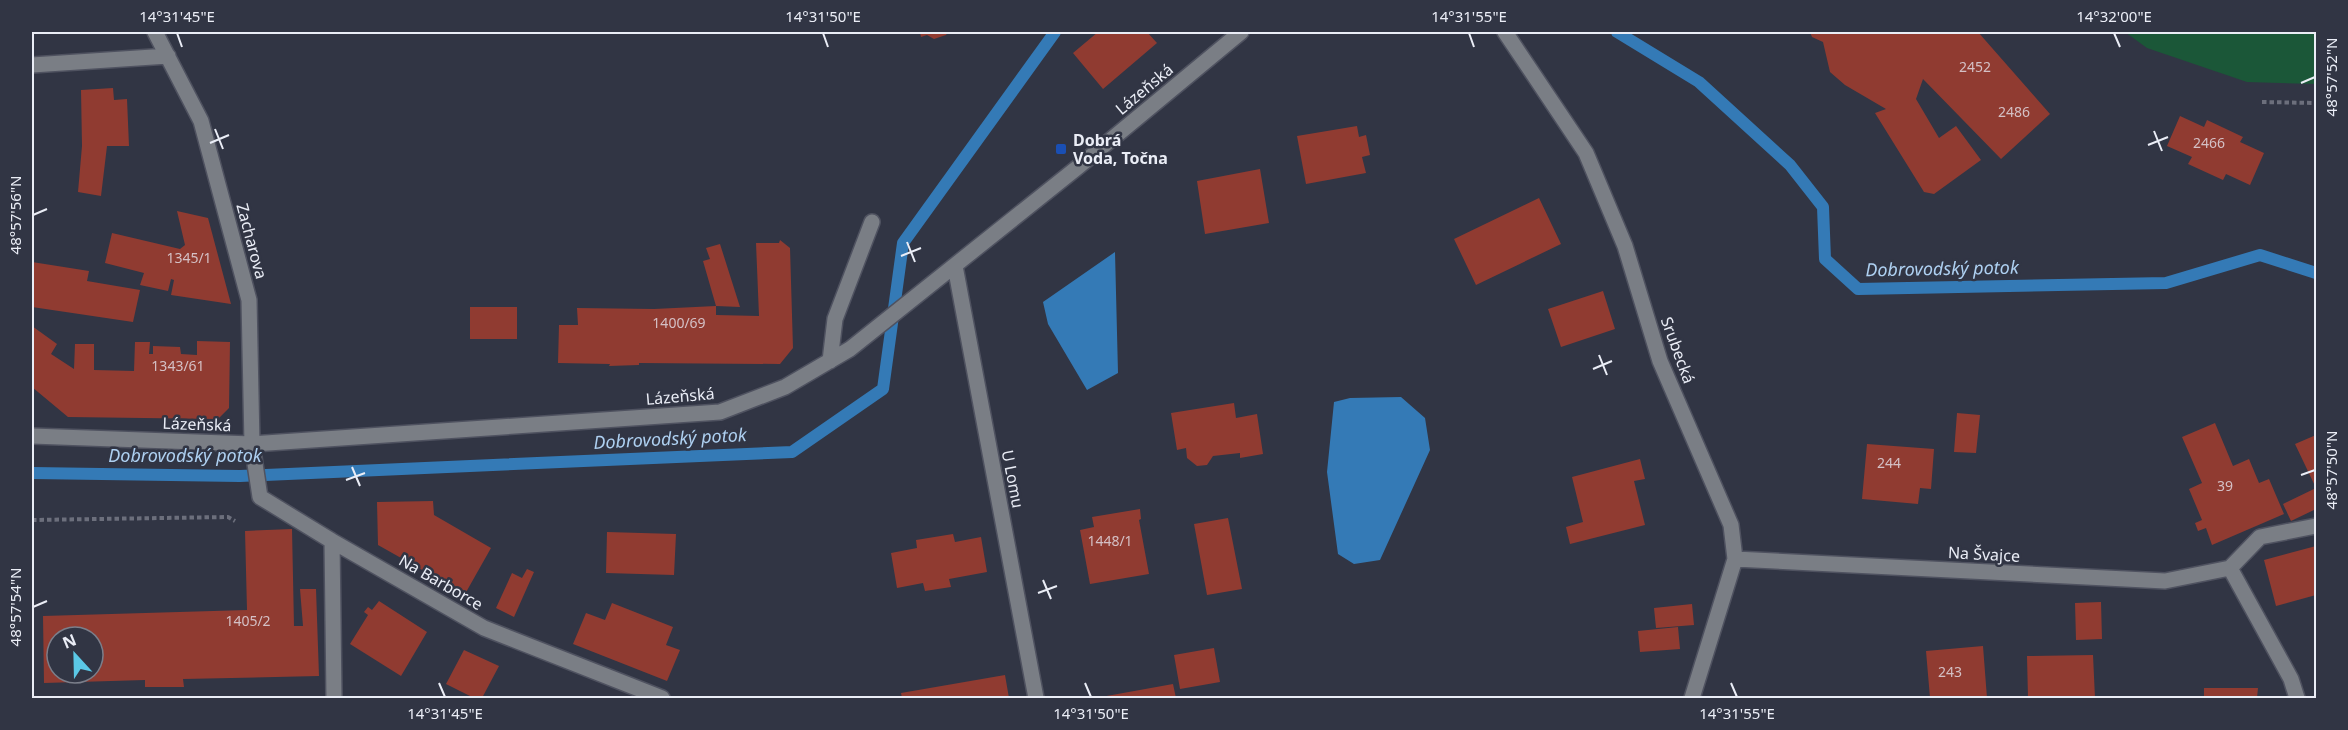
<svg xmlns="http://www.w3.org/2000/svg" width="2348" height="730" viewBox="0 0 2348 730" font-family="'Noto Sans',sans-serif">
<style>
.green{fill:#1b5738}
.water{fill:#347ab6}
.lines{fill:none;stroke-linecap:round;stroke-linejoin:round}
.stream{stroke:#347ab6;stroke-width:12}
.building{fill:#903b31;fill-rule:evenodd}
.minor-casing{stroke:#4f5260;stroke-width:18}
.path{stroke:#6c6f7c;stroke-width:4;stroke-dasharray:4.5 3;stroke-linecap:butt}
.minor{stroke:#7a7e85;stroke-width:15}
.ticks{fill:none;stroke:#eaedf6;stroke-width:2}
.transit-dot{fill:#1a4fb4;stroke:#313544;stroke-width:2}
.labels{text-anchor:middle;stroke-width:5;stroke-linejoin:round;paint-order:stroke}
.number-label{font-size:14px;fill:#d4c0c5}
.street-label{font-size:16px;fill:#eaedf6;stroke:#313544}
.poi-label{font-size:16px;font-weight:bold;fill:#eaedf6;stroke:#313544;text-anchor:start}
.water-label{font-size:18px;font-style:italic;fill:#aed0f1;stroke:#313544}
.neatline{fill:none;stroke:#eaedf6;stroke-width:2}
.ticks-label{font-size:15px;text-anchor:middle;fill:#eaedf6}
</style>
<rect width="100%" height="100%" fill="#313544"/>
<path class="green" d="M2125,32H2316V84L2247,82L2147,48Z"/>
<path class="water" d="M1115,252L1118,373L1087,390L1048,324L1043,302Z
M1401,397L1425,418L1430,450L1380,560L1354,564L1338,554L1327,472L1334,402L1350,398Z"/>
<g class="lines">
<path class="stream" d="M1617,32L1699,82L1790,165L1823,207L1825,259L1858,289L2166,283L2260,255L2316,273
M32,473L240,476L792,452L883,389L903,243L1055,32"/>
</g>
<path class="building" d="M920,32H948L946,35L934,39L927,35L921,37Z
M1098,32H1147L1157,43L1103,89L1073,53Z
M1810,32H1978L2050,114L2001,159L1923,79L1916,99L1939,138L1956,126L1981,160L1934,194L1924,192L1875,113L1886,109L1845,85L1830,72L1823,42L1812,37Z
M113,88L114,100L127,99L129,146H107L101,196L78,192L82,146L81,90Z
M2180,116L2204,127L2207,120L2243,137L2240,142L2264,153L2250,185L2226,174L2223,180L2188,164L2192,157L2167,146Z
M1357,126L1359,137L1366,135L1370,155L1362,157L1366,173L1306,184L1297,136Z
M1260,169L1269,223L1205,234L1197,181Z
M1539,198L1561,244L1476,285L1454,239Z
M177,211L208,218L231,304L171,295L174,280L171,279L168,291L140,285L144,273L105,263L112,233L180,249L185,245Z
M780,240L790,248L793,348L780,364L639,363V365L609,366L610,364L558,363L559,325H578L577,308L654,309L716,306V315L759,316L756,243H779Z
M720,244L740,307L716,306L703,261L710,259L706,248Z
M32,262L89,271L87,281L140,290L133,322L32,307Z
M1603,291L1615,329L1561,347L1548,309Z
M470,307H517V339H470Z
M32,326L57,344L51,354L74,369L75,344H94V370L134,371L135,342H150L149,354H153V346L180,347L181,354L197,355V341L230,342L229,408L218,419L68,417L32,387Z
M1234,403L1236,418L1257,414L1263,454L1240,458V453L1213,456L1207,465L1197,466L1187,458L1186,448L1177,450L1171,413Z
M1957,413L1980,415L1976,453L1954,452Z
M2215,423L2233,466L2249,459L2259,483L2269,479L2284,514L2212,545L2206,528L2198,531L2195,523L2202,520L2189,489L2202,483L2182,437Z
M2316,435V509L2291,521L2283,504L2316,488L2295,444Z
M1867,444L1934,449L1931,489L1920,488L1918,504L1862,499Z
M1640,459L1645,479L1634,481L1645,525L1570,544L1566,527L1583,522L1572,477Z
M433,501L434,515L491,548L465,594L378,545L377,502Z
M1140,509L1141,519L1139,520L1149,574L1090,584L1080,530L1094,527L1092,517Z
M1228,518L1242,589L1207,595L1194,524Z
M292,529L294,626H303L300,589H316L319,676L183,679L184,687H145V680L44,683L43,616L247,610L245,531ZM57,637H93V673H57Z
M607,532L676,534L674,575L606,573Z
M953,534L955,542L981,537L987,572L949,579L951,587L925,591L923,583L897,588L891,553L917,548L916,540Z
M2316,546V595L2276,606L2264,560Z
M527,569L534,572L514,617L496,608L512,573L522,578Z
M379,601L427,632L401,676L350,644L368,615L364,612L368,607L372,610Z
M2101,602L2102,639L2076,640L2075,603Z
M612,603L673,627L666,645L680,650L667,681L573,644L586,613L605,620Z
M1692,604L1694,625L1656,628L1654,608Z
M1678,627L1680,649L1640,652L1638,631Z
M1983,646L1987,698H1930L1926,651Z
M1214,648L1220,682L1180,689L1174,655Z
M464,650L499,666L482,698H474L446,684Z
M2093,655L2095,698H2028L2027,656Z
M1005,675L1009,698H902L901,693Z
M1173,684L1176,698H1101V697Z
M2204,688H2258L2257,698H2204Z"/>
<g class="lines">
<defs>
<path id="minor" d="M155,32L201,121L249,300L252,444L260,497L332,541L484,628L662,698
M1505,32L1586,153L1625,246L1660,361L1731,525L1735,559L1692,698
M32,65L168,56
M955,266L1036,698
M830,361L835,319L872,222
M32,436L252,444L720,412L785,387L850,349L1078,167L1241,32
M332,541L334,698
M1735,559L2165,581L2230,568L2260,537L2316,526
M2230,568L2291,679L2297,698"/>
</defs>
<use href="#minor" class="minor-casing"/>
<path class="path" d="M2262,102L2316,103
M32,520L228,517L235,521"/>
<use href="#minor" class="minor"/>
</g>
<path class="ticks" d="M177,33L182,47M823,33L828,47M1469,33L1474,47M2114,33L2120,47M2301,83L2315,77M215,129L223,149M2154,131L2162,151M210,143L229,135M2148,145L2168,137M33,215L47,209M907,242L915,262M901,256L921,248M1599,355L1607,375M1593,369L1612,361M352,467L360,486M2301,475L2315,470M346,480L365,473M1043,580L1051,599M1038,593L1057,586M33,607L47,601M439,683L445,697M1085,683L1091,697M1731,683L1737,697"/>
<rect class="transit-dot" x="1055" y="143" width="12" height="12" rx="3"/>
<g class="labels">
<g class="number-label">
<text x="1975" y="72">2452</text>
<text x="2014" y="117">2486</text>
<text x="2209" y="148">2466</text>
<text x="189" y="263">1345/1</text>
<text x="679" y="328">1400/69</text>
<text x="178" y="371">1343/61</text>
<text x="1889" y="468">244</text>
<text x="2225" y="491">39</text>
<text x="1110" y="546">1448/1</text>
<text x="248" y="626">1405/2</text>
<text x="1950" y="677">243</text>
</g>
<g class="street-label">
<text transform="translate(1144 89) rotate(-40)" y="6">Lázeňská</text>
<text transform="translate(252 241) rotate(75)" y="6">Zacharova</text>
<text transform="translate(1678 350) rotate(70)" y="6">Srubecká</text>
<text transform="translate(680 396) rotate(-5)" y="6">Lázeňská</text>
<text transform="translate(197 424) rotate(2)" y="6">Lázeňská</text>
<text transform="translate(1013 479) rotate(79)" y="6">U Lomu</text>
<text transform="translate(1984 554) rotate(3)" y="6">Na Švajce</text>
<text transform="translate(441 582) rotate(30)" y="6">Na Barborce</text>
</g>
<g class="poi-label">
<text x="1073" y="146">Dobrá<tspan x="1073" dy="18">Voda, Točna</tspan></text>
</g>
<g class="water-label">
<text transform="translate(1942 269) rotate(-1)" y="6">Dobrovodský potok</text>
<text transform="translate(670 439) rotate(-3)" y="6">Dobrovodský potok</text>
<text x="185" y="462">Dobrovodský potok</text>
</g>
</g>
<rect width="2348" height="730" fill="none" stroke="#313544" stroke-width="66"/>
<g transform="translate(75 655) rotate(338)"><circle r="28" fill="#313544" stroke="#7b7f8b" stroke-width="1.5"/>
<path d="M0-4.5L10 22L0 15L-10 22Z" fill="#5bc8e6"/>
<text y="-9" font-size="16" font-weight="bold" text-anchor="middle" fill="#eaedf6">N</text>
</g>
<rect x="33" y="33" width="2282" height="664" class="neatline"/>
<g class="ticks-label">
<text x="177" y="22">14°31'45"E</text>
<text x="823" y="22">14°31'50"E</text>
<text x="1469" y="22">14°31'55"E</text>
<text x="2114" y="22">14°32'00"E</text>
<text transform="translate(2332 77) rotate(-90)" y="5">48°57'52"N</text>
<text transform="translate(16 215) rotate(-90)" y="5">48°57'56"N</text>
<text transform="translate(2332 470) rotate(-90)" y="5">48°57'50"N</text>
<text transform="translate(16 607) rotate(-90)" y="5">48°57'54"N</text>
<text x="445" y="719">14°31'45"E</text>
<text x="1091" y="719">14°31'50"E</text>
<text x="1737" y="719">14°31'55"E</text>
</g>
</svg>
